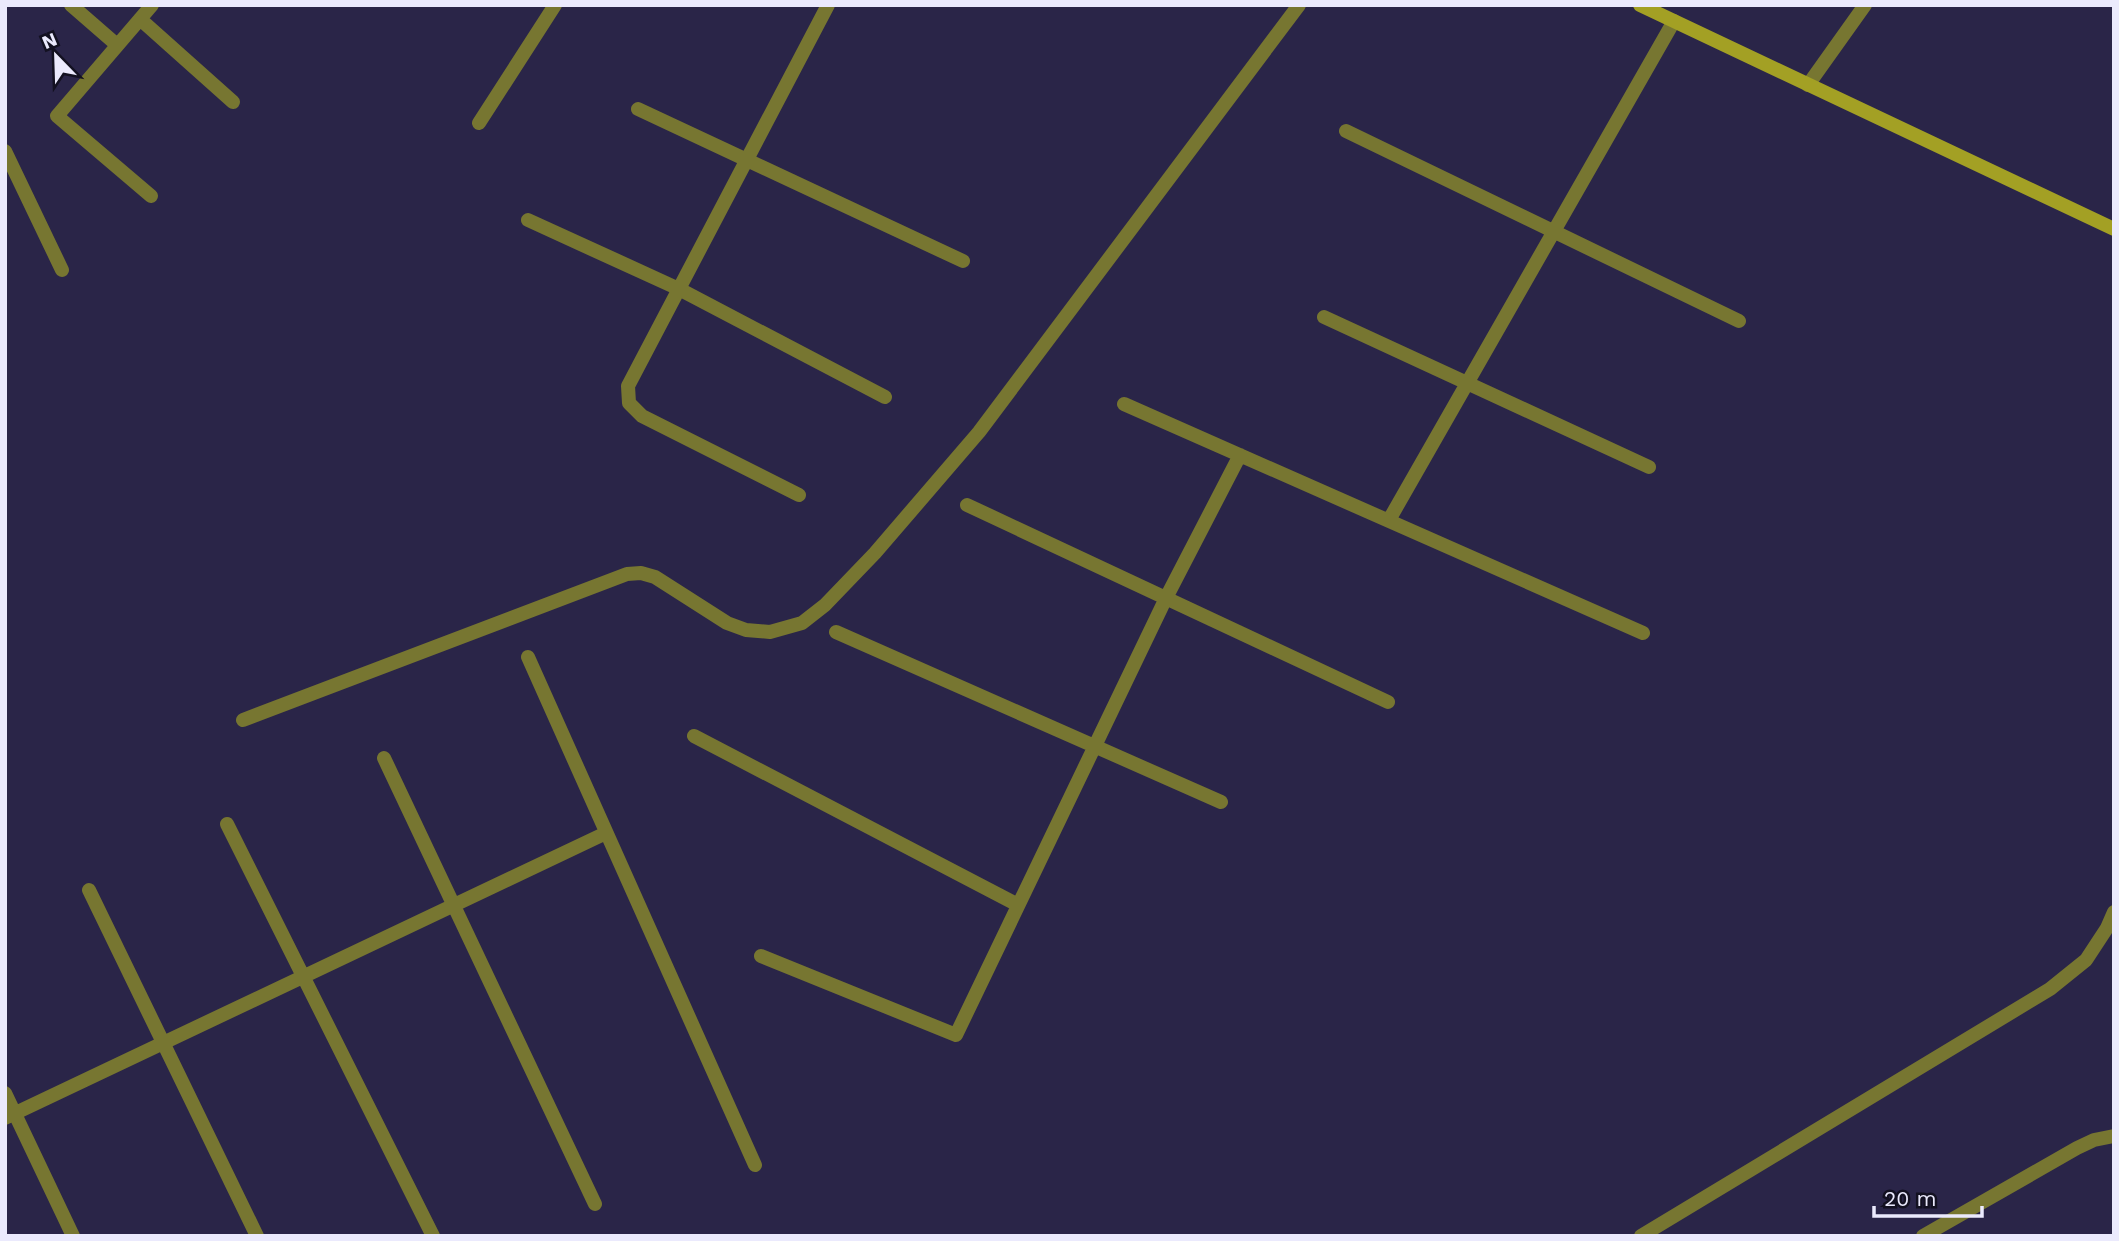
<svg xmlns="http://www.w3.org/2000/svg" width="2119" height="1241" viewBox="0 0 2119 1241" font-family="'Work Sans',sans-serif">
<style>
.lines{fill:none;stroke-linecap:round;stroke-linejoin:round}
.service{stroke:#777631;stroke-width:14}
.minor{stroke:#777631;stroke-width:14}
.secondary{stroke:#a3a024;stroke-width:14}
</style>
<rect width="100%" height="100%" fill="#2a2548"/>
<g class="lines">
<path class="service" d="M243,720L627,574L641,573L655,577L727,623L746,630L770,632L802,623L825,605L875,553L979,432L1299,5
M1641,1236L2050,989L2086,960L2107,928L2114,912"/>
<path class="minor" d="M71,5L117,45
M140,19L233,102
M1808,85L1865,5
M638,109L963,261
M479,123L555,5
M1346,131L1739,321
M5,151L62,270
M151,196L57,116L152,5
M528,220L679,289L885,397
M1324,317L1649,467
M1124,404L1643,633
M799,495L642,416L629,403L628,386L828,5
M967,505L1388,702
M1389,520L1674,21
M836,632L1221,802
M528,657L755,1165
M694,736L1018,905
M384,758L595,1204
M227,824L433,1236
M89,890L257,1236
M761,956L956,1035L1166,598L1240,455
M5,1093L73,1236
M5,1118L606,833
M1923,1236L2077,1148L2094,1140L2114,1136"/>
<path class="secondary" d="M1640,5L2114,229"/>
</g>
<rect width="2119" height="1241" fill="none" stroke="#ebeafd" stroke-width="14"/>
<g transform="translate(56 56) rotate(337)" stroke="#131121" stroke-width="5" paint-order="stroke">
<path d="M0-5L12 26L0 18L-12 26Z" fill="#ebeafd"/>
<text y="-10" font-size="19" font-weight="bold" text-anchor="middle" fill="#ebeafd">N</text>
</g>
<path d="M1874 1206v10h108v-10" fill="none" stroke="#ebeafd" stroke-width="3.5"/>
<text x="1884" y="1206" font-size="21" fill="#ebeafd" stroke="#131121" stroke-width="5" paint-order="stroke">20 m</text>
</svg>
